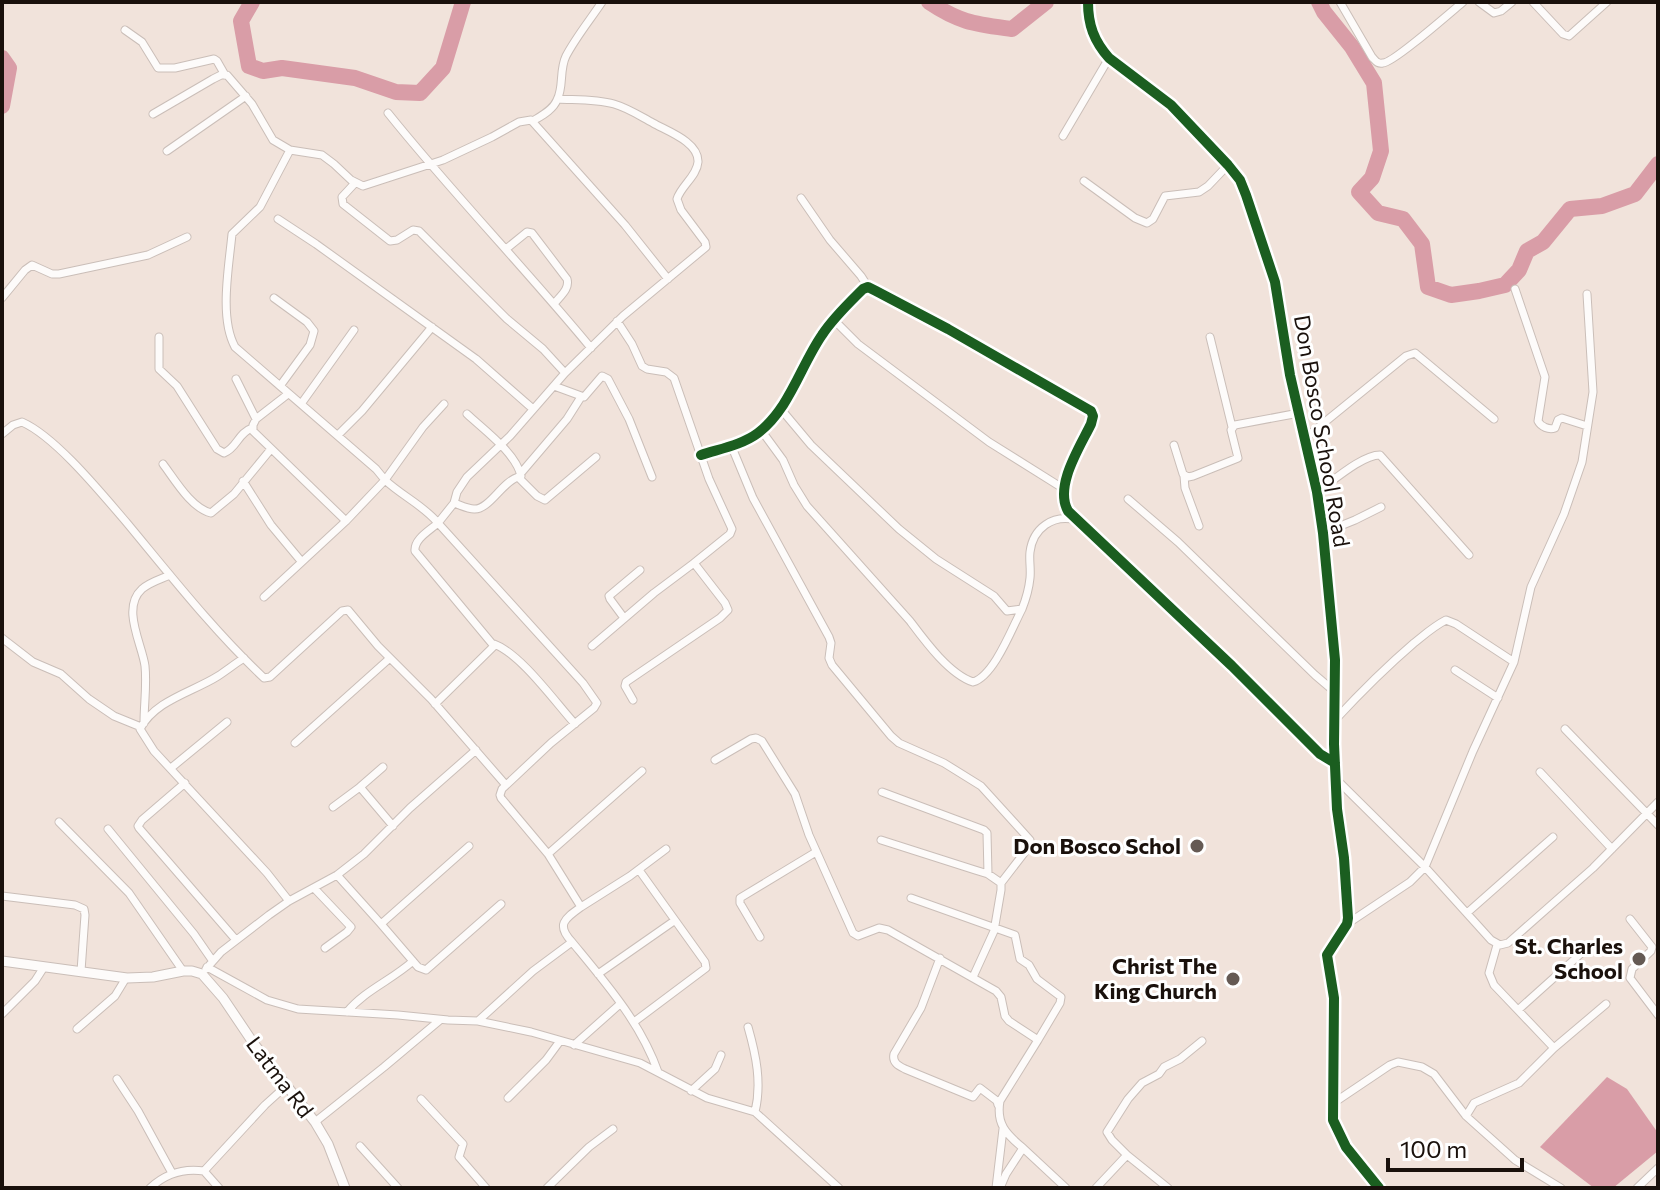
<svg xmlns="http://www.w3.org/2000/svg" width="1660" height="1190" viewBox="0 0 1660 1190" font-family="Commissioner,sans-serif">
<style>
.water{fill:#d99da7}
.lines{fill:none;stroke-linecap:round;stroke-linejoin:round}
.river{stroke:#d99da7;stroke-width:16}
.minor-casing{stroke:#cabeb8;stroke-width:9}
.tertiary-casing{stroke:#cabeb8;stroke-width:11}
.minor{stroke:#fdfbfa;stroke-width:7}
.tertiary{stroke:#fdfbfa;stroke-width:9}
.cycleway-casing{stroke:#fff;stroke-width:15}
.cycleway{stroke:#1b5e20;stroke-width:10}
.poi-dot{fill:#655a54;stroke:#fff;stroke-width:3}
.labels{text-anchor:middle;stroke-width:6;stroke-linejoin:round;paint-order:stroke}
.street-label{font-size:22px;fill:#1a110c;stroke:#fff}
.poi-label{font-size:22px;font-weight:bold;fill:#1a110c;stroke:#fff;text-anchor:end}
</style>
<rect width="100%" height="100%" fill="#f1e3db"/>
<path class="water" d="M1607,1077L1627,1089L1658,1133V1151L1613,1188H1594L1540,1147Z"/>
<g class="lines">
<path class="river" d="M252,2L241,21L249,66L263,71L282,68L355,78L396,92L420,93L443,68L463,2
M929,2C960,23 976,24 1012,29L1046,2
M1319,2L1324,12L1352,47L1374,83L1381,151L1372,178L1359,192L1378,213L1403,219L1422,244L1428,287L1451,295L1479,291L1505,285L1519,270L1527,251L1543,242L1570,209L1602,206L1635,194L1658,164
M2,58L9,68L2,106"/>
<defs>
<path id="minor" d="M1088,2C1088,25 1094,41 1109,58L1171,105L1228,165L1240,180L1246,195L1275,282L1290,375L1317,492L1323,533L1335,660L1334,744L1337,809L1344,858L1348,918L1347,924L1327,955L1334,998L1333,1120L1346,1147L1379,1188
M1340,2L1372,57C1376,61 1377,64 1383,63C1393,63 1451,12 1463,2
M1479,2L1494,13L1501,11L1512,2
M1533,2L1563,34L1569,36L1607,2
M125,30L142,42L158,68H175L214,59L217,61L225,75
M388,113C453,194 525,268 591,348
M153,114L213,79L221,75H227L252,104L273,140L290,150L322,155L334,164L351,180L363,186L443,160L492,137L519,122L531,120L625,225L668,279
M533,121C541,116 553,110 557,100C564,87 559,70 566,56C576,37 590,20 602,2
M1063,136L1109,58
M290,150L260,207L232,234C229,266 219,318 235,347L376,469L385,480L423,427L444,404
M167,151L246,96
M1084,181L1135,218L1147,223L1153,219L1165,196L1199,192L1208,186L1228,165
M355,183L342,197L343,204L390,241L397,240L413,230L419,231L507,319L543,349L565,373
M801,198L830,240L861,276L868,287
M278,219L316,244L476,359L533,409
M506,249L527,232L532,233L567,279C570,289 560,296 554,304
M1515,289L1545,377L1538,421C1541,427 1549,430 1555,428L1558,420L1562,418L1587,426
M2,298L25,270L32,265L52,274H59L148,255L187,237
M274,298L307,322L314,331L310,345L280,386
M834,320L858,344L989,442L1064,489
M617,321L632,344L642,366L647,369L666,372L674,378L709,479L732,529L730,534L694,563L725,603L728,610L720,618L626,682L625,686L633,700
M159,337V369L177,386L217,449L224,453C237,448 238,433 252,428
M1210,337L1232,427
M236,379L256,419
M554,386L584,397L602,376L608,379L629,419L652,477
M288,394L256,419L253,425V431L346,521
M301,404L354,330
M780,408L811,445L899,529L936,559L994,596L1007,611L1022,609C1026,599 1029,588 1030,578C1031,569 1029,560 1030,552C1033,528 1053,514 1076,520
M467,414C484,430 516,453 521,476
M761,430L783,460L794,485L807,506L910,621C925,641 949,674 973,682C994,676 1012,628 1022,609
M2,434L13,425L22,422C56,437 102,494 127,523C171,576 214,631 264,678L270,677L342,611L348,610L378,646L431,699L505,784
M338,435L362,411L432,327
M1304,439L1406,356L1415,353L1494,419
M731,445L753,498L829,637L831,643L829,658L832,665L891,736L899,743L944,763L981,786L1030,840L1028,848L1001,883
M1174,445L1183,474L1188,477L1193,476L1238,458L1231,430L1235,425L1299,413
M701,455C719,449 742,445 758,433C790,408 800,367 822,335C833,318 849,303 863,289L868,287L876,291L948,329L1091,411L1093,416L1091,424C1080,447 1054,486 1068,511L1232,666L1320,754L1335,763
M163,464C175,480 191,508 211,513L234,494L271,449
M521,473L567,419L581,397
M1184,476L1185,488L1199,526
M243,481L271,525L301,561
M1317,492C1333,481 1362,455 1380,455L1469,555
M1128,499L1178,542L1315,675L1335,692
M454,503C460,505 468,509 474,509C489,510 502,482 518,477L537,496L545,500L596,457
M1323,533L1355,520L1381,507
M264,597L346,521L385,480C402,496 423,505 438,523L454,503L457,492L467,477L510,436L565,373L623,316L706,247L705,242L681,210L677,199C681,186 697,176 698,162C699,142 667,131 653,123C640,116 628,108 614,104C596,99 576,100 558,99
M624,618L610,599L609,596L640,570
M2,638L33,662L61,674L89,699L114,716L141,727
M494,644C521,654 555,702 575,724
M592,646L654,593L694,563
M244,658C236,663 227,670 218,676C193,692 155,700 140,729L154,751L267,873L289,901
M1514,662L1531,587L1564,514L1582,462L1593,392L1587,294
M1455,670L1498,698
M435,704L494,646L415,551C414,539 429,531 438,523L583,683L597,703L594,708L551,743L502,789L500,795L501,798L548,854L642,771
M1335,720C1360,693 1386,667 1414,643C1424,635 1434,626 1446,620L1456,624L1514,662L1473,751L1425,867L1410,882L1347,924
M144,723C144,704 147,685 145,666C142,644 121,608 142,589C150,582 161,579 170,575
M1565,729L1658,825
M295,743L390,658
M715,760L751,739L756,738L762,741L795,794L809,835L853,933L858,936L879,928L888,930L996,991L1001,997L1005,1016L1009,1021L1038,1040L1000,1101C996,1124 1006,1134 1023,1148L1006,1174L1000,1188
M171,768L227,722
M1540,772L1612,849
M1336,779L1425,867L1491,940L1500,945L1508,943L1593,868L1658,802
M185,783L142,820L138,826L139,828L236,940
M360,787L383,767
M882,792L984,830L987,833L988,874
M333,807L360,787L393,826
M59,822L129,893L183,971
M108,829L194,934L212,960
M881,840L975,870L988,874L1001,883V890L994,931L973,977
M548,854L581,907L630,876L666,849
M337,875L381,924L469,846
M314,888L351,927L347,932L325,948
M2,896L75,905L84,909L85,915L81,971
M911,898L1015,935L1020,959L1029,965L1037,979L1061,997L1060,1003L1038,1040
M1467,913L1553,837
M1630,919L1652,947L1651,951L1632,969L1630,978L1658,1015
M381,924L418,967L426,970L501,904
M760,937L740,903V898L816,852
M572,942C605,982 641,1023 658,1072
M1497,945L1489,973L1494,985L1554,1048
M940,958L921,1008L894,1054C892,1063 899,1066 905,1069L973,1097L980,1088L997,1101L998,1105
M207,967L267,1000L298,1009L398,1015L448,1020L478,1021L533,971L572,942C556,925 564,919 581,907
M206,969L221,952L269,915L289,901L337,875L364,854L410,808L476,750
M598,974L674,921
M1518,1010L1586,949
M347,1012C365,990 392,980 413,961
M2,1014L35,981L44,967
M478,1021L531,1032L640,1063L707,1098L755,1112L839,1188
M634,1022L706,968L705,962L639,870
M748,1027C756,1055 762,1083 755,1112
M77,1029L115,996L126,978
M574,1045L620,1004
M117,1079L138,1111L172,1173
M691,1091L715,1069L721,1055
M508,1098L546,1060L560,1041
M421,1099L463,1144L459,1157L486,1188
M1332,1104L1390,1065L1398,1062L1422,1067L1434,1074L1466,1116L1515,1160L1561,1188
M1466,1116L1474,1103L1519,1083L1554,1048L1606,1004
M315,1122L384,1067L440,1020
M360,1146L398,1188
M1023,1148L1066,1188
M1127,1155L1168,1188
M204,1171L265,1105L286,1086
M150,1188C165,1174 183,1168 204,1171L219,1188
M547,1188L589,1147L613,1129
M996,1188L1003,1129
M1096,1188L1127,1155L1112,1140L1107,1132L1128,1099L1142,1083L1159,1074L1164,1067L1180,1059L1202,1041
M1637,1188L1658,1168"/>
<path id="tertiary" d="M2,961L127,978L153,977L183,971H192L202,974L223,998L254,1044L315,1122L328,1144L345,1188"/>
</defs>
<use href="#minor" class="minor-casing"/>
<use href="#tertiary" class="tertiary-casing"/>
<use href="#minor" class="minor"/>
<use href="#tertiary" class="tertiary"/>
<defs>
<path id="cycleway" d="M1088,2C1088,25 1094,41 1109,58L1171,105L1228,165L1240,180L1246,195L1275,282L1290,375L1317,492L1323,533L1335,660L1334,744L1337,809L1344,858L1348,918L1347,924L1327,955L1334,998L1333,1120L1346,1147L1379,1188
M701,455C719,449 742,445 758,433C790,408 800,367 822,335C833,318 849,303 863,289L868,287L876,291L948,329L1091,411L1093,416L1091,424C1080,447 1054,486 1068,511L1232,666L1320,754L1335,763"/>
</defs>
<use href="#cycleway" class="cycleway-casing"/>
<use href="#cycleway" class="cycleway"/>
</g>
<g class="poi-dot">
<circle cx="1197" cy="846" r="8"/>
<circle cx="1639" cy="959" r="8"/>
<circle cx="1233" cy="979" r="8"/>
</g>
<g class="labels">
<g class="street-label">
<text transform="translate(1322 431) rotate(80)" y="8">Don Bosco School Road</text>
<text transform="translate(280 1077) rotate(53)" y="8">Latma Rd</text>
</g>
<g class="poi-label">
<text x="1181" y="854">Don Bosco Schol</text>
<text x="1623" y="954">St. Charles<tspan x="1623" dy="25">School</tspan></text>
<text x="1217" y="974">Christ The<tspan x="1217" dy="25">King Church</tspan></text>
</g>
</g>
<rect width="1660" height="1190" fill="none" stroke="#1a110c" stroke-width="8"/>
<path d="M1388 1158v12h134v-12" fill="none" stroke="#1a110c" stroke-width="4"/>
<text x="1400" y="1158" font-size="24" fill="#1a110c" stroke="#ffffff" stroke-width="6" paint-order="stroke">100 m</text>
</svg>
